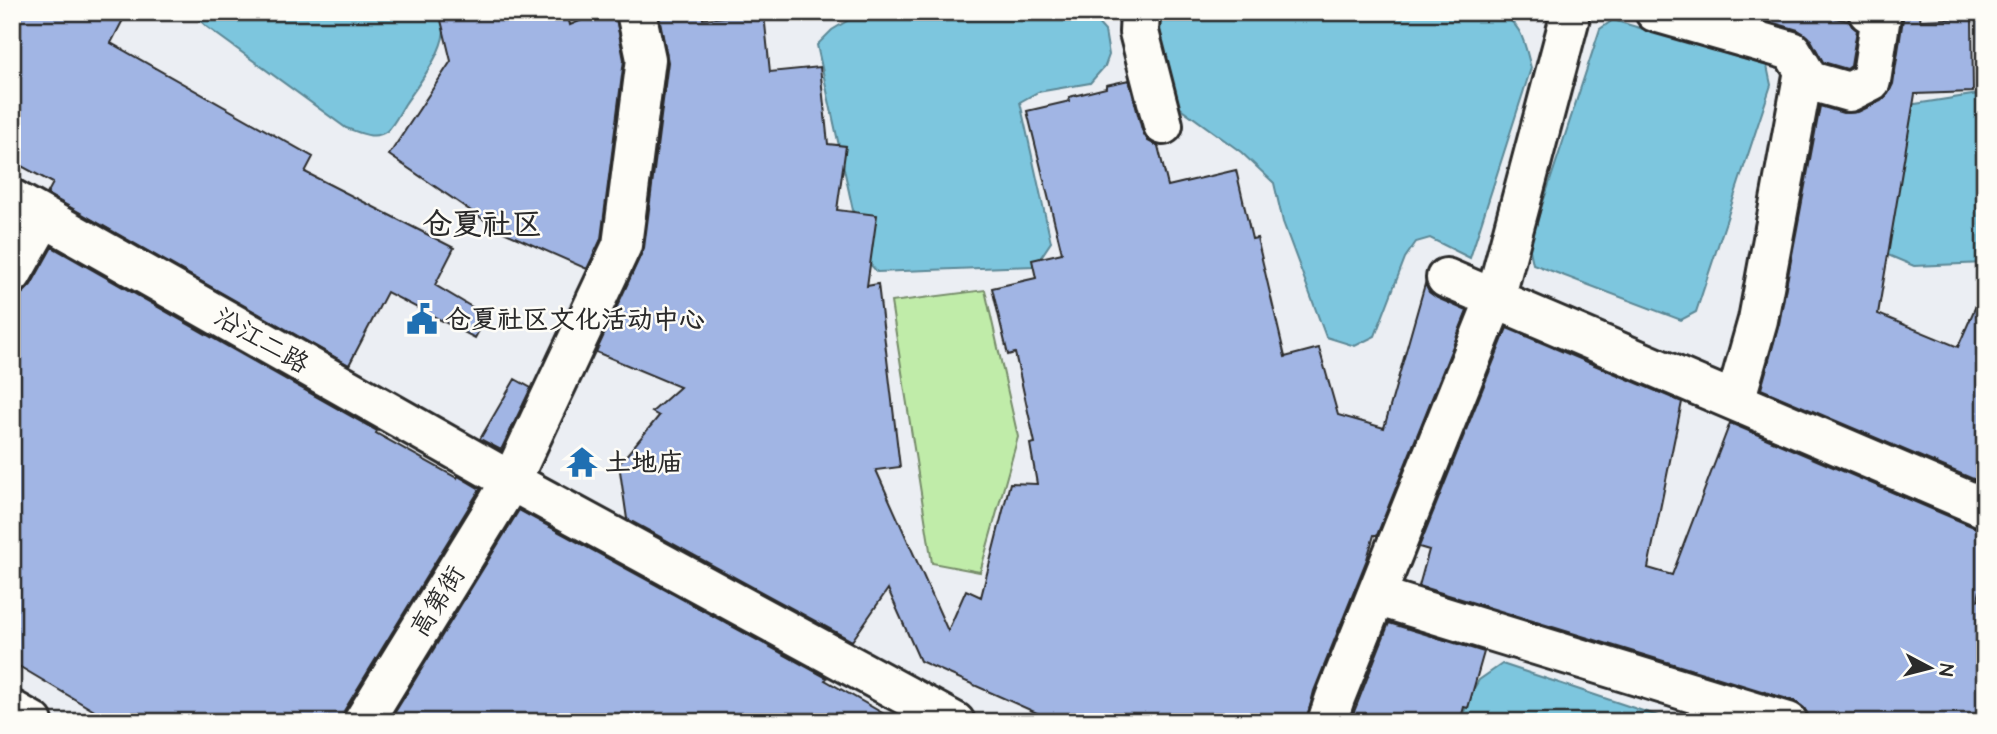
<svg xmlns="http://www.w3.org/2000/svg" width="1997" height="734" viewBox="0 0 1997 734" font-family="'Architects Daughter','LXGW WenKai TC',sans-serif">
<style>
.built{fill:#d5ddee}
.green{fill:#c0eca9;stroke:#768c6a;stroke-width:2}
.water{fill:#7dc6de;stroke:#5c8896;stroke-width:2}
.building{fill:#a1b5e4;stroke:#2b2b2b;stroke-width:2}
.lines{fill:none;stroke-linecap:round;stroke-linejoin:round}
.minor-casing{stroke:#2b2b2b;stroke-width:44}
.minor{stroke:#fdfcf7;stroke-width:38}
.labels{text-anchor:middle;stroke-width:5;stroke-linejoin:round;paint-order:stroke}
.poi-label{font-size:26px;font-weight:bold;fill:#2b2b2b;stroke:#fdfcf7;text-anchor:start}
.street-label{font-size:26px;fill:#2b2b2b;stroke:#fdfcf7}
.quarter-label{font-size:30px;font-weight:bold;fill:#2b2b2b;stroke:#fdfcf7}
</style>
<rect width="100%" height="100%" fill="#ebeef3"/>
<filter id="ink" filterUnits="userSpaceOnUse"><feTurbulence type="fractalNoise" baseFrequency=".0143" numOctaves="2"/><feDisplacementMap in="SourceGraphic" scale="14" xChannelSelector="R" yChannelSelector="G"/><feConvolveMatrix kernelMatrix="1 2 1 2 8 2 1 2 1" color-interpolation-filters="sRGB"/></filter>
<g filter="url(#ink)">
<path class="built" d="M1976,12H1985V85H1980Z"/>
<path class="green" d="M985,290L1018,437L980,572L932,563L891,302Z"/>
<path class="water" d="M191,12H439C458,36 419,83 405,104C400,112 394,125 387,131C374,141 359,132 346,128L207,27Z
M862,12L1083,13L1096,21L1105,31L1109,55L1105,66L1090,83L1038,92L1020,102L1051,242L1035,266L877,272L863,256L817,45L832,30Z
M1163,12H1497C1523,24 1524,42 1531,68L1470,258L1430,238L1416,242L1405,258L1375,336L1355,346L1326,337L1283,222L1274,183L1241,152L1179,107L1165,68L1160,29Z
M1613,20L1767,66L1771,85L1696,312L1681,320L1533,264L1529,245L1600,29Z
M1985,93V263L1914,266L1888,255L1895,126L1909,105Z
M1502,664L1676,722H1462L1468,698L1479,680Z"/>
<path class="building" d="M12,12H127L111,43L313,157L305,172L454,248L435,285L487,316L475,338L387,292L349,365L47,194L53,183L12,161Z
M439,12H567L570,25L601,12H615L624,60L601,239L587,269L499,230L389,155L451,61Z
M702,12L703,19L764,14L770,72L820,67L828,144L846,146L837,210L877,215L867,286L878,284L900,467L876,470L948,631L966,590L981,597L1010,483L1037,484L1030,444L1035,443L1015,353L1008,355L992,288L1036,278L1032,260L1062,253L1027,111L1070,101L1069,97L1106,88V85L1129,80L1142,130L1148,141L1158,146L1168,186L1236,170L1252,239L1257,238L1285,357L1319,348L1338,415L1384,428L1425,284L1429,292L1437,298L1467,311L1377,535H1374L1367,559L1314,691L1306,722H1057L920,661L888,589L852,641L627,519L619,464L659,416L652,412L680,387L596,352L644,248L668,62L659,16Z
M1736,12H1805L1849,21L1852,26L1857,30L1851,66L1847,69L1823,62L1811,40L1798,30Z
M1902,12H1921L1920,20L1972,18L1973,92L1915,94L1878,314L1958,347L1985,285V484L1761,389L1779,324L1820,106L1843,113L1858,112L1881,101L1888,94L1893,84L1903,19Z
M52,247L377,431L376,433L457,478L458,476L480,489L344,711L341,722H113L12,662V296L23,293L31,285Z
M1507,328L1682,402L1648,568L1672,575L1730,423L1976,528L1985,529V567L1978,600L1985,602V722H1809V716L1804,708L1794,701L1419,586L1429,550L1419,547Z
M515,379L531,388L501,450L480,439Z
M519,510L827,678L825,680L898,722H389Z
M1389,623L1484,652L1468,708L1464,707L1460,722H1350Z"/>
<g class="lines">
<defs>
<path id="minor" d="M1140,12L1139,32L1163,125
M1655,12L1792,51L1804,71L1758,320L1735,401
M1803,79L1849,92L1871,81L1881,16L1868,12
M12,199L511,481L955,722
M12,274L44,217
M1446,278L1985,508
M1376,596L1788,722
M12,710L33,722
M363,722L511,481L622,245L646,59L636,12
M1327,722L1335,698L1495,299L1569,21L1566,12"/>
</defs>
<use href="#minor" class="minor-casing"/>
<use href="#minor" class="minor"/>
</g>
</g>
<defs>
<symbol id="civic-bare" viewBox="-9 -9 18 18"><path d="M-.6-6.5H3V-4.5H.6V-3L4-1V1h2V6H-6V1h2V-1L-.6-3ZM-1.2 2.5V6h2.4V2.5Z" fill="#1f6fb2" stroke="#fdfcf7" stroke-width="2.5" paint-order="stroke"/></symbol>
<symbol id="temple-bare" viewBox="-9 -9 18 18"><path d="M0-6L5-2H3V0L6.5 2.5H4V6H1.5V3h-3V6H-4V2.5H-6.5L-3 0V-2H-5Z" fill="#1f6fb2" stroke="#fdfcf7" stroke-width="2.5" paint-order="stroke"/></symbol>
</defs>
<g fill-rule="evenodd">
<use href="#civic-bare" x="400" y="297" width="44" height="44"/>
<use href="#temple-bare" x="560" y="440" width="44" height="44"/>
</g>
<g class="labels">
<g class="poi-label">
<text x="445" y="328">仓夏社区文化活动中心</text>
<text x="605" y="471">土地庙</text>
</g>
<g class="street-label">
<text transform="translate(262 340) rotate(30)" y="9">沿江二路</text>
<text transform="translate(437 601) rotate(-58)" y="9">高第街</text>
</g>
<g class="quarter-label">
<text x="482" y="234">仓夏社区</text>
</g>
</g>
<rect width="1997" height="734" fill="none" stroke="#fdfcf7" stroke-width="42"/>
<rect x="21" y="21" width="1955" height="692" fill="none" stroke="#2b2b2b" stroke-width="2.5" filter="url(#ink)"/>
<g transform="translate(1930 668) rotate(97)" stroke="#fdfcf7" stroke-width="5" paint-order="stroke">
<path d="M0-5L12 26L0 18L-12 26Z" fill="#2b2b2b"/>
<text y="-10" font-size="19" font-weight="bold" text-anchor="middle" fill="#2b2b2b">N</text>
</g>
</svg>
